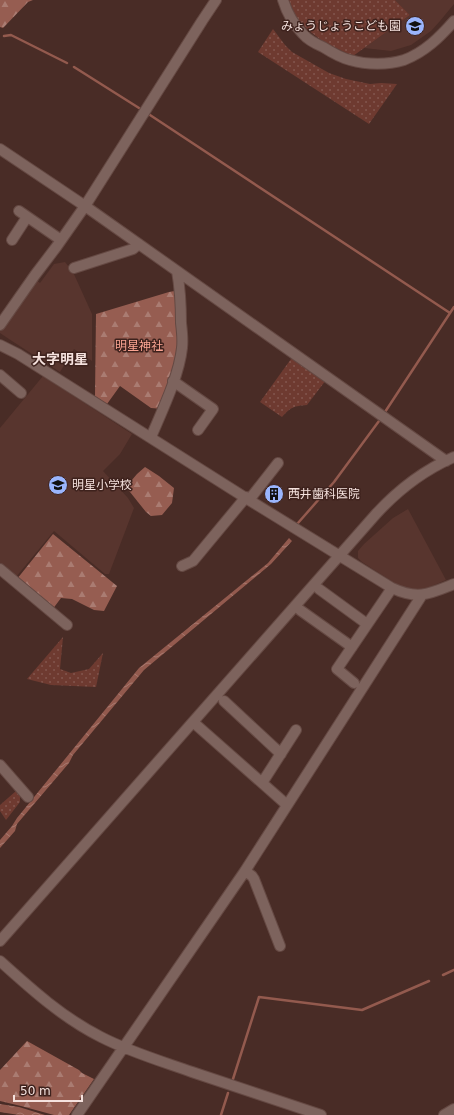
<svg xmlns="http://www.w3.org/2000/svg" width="454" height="1115" viewBox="0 0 454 1115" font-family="'DejaVu Sans','Noto Sans JP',sans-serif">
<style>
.built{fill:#58352e}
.green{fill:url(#green-dots)}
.forest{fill:url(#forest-firs)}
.water{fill:url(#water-waves)}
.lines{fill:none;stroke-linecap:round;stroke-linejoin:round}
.stream{stroke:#935a4e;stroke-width:2.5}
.minor-casing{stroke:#654943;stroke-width:12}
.minor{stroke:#7d635d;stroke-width:10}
.labels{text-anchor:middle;stroke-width:3;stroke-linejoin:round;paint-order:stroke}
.poi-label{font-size:12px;fill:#f5e2de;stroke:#3e221d;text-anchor:start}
.park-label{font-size:12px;fill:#fba492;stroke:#3e221d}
.quarter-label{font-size:14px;font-weight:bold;fill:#f5e2de;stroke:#3e221d}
</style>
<defs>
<pattern id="green-dots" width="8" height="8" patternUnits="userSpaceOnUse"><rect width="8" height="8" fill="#6e3a30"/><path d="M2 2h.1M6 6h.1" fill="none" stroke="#83564e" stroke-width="1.8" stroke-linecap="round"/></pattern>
<pattern id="forest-firs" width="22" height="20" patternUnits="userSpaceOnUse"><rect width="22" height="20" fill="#965d51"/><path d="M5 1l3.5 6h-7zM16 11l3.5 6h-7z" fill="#aa7c72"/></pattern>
<pattern id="water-waves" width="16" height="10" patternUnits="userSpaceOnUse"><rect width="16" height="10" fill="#935a4e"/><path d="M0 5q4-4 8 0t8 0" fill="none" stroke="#a8796f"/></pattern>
</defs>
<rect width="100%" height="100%" fill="#492c26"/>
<path class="built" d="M395,0H454V4L440,21L431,31L411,45L391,51L364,48L410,15Z
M65,262L73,272L92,314V361L74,349L60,372L12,341L0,333V331L35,279L40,283L54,264Z
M43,376L132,434L120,454L103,471L128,498L134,508L109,574H105L54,531L16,577L0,564V428Z
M408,509L446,580L423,590H412L399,586L362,562L358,558V551L364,544L393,518Z"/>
<path class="green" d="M289,0H395L410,15L353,56L325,43L308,30L296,18Z
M273,29L285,45L292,52L329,73L346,79L370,84L381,83L397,84L369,124L258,52Z
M291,359H295L326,380L307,405C294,406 291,407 282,417L260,402Z
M63,637L60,669L71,673L89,669L103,653L96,687L51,685L27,679Z
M16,791L20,795V802L6,820L0,811V805Z"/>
<path class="forest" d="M0,0H33L28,2L3,28L0,27Z
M180,290L183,346L163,409L151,408L120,386L107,404L95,396L96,314L169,292Z
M145,467L159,476L174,488L172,503L162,515L151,516L146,512L126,487L137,474Z
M53,534L117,586L104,611L94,610L72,599L61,598L52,610L17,579Z
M27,1041L79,1070L82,1073L94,1079L69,1115H54L21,1106L0,1101V1070Z"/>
<path class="water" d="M289,538L292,541L271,564L144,670L73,755L69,763L17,824L15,831L0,848V840L12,826L17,818L139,668L268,563Z
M0,1104L19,1107L45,1115H19L0,1112Z"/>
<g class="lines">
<path class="stream" d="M4,36L11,35L67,63
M74,67L139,108
M150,115L450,313
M385,412L454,307
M298,523L334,482L379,421
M443,975L454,970
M233,1079L259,997L362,1010L429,981
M221,1115L228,1093"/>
<defs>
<path id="minor" d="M283,0C287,13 293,24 303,34C308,40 316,44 323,47C331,52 341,58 350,60C367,65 388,65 404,60C425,52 440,37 454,21
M0,149L85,206L446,461
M19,211L61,240
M12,240L27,217
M74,268L133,249L139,244
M0,325L35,275L57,246L85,206L202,21L216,0
M0,345L18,354L249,500L392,588C418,600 429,594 454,584
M0,375L21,393
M173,381L213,409L198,430
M151,437C162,411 179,376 182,348C183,340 182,331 181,323C181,305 180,288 177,271
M249,500L278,463
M182,566L193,561L246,497
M0,569L67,625
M319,589L367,624
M300,610L352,647
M354,683L337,669L392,588
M224,701L281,754
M193,722L287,805
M0,765L28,797
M262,783L296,730
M245,871L252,876L254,879L280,946
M0,941L376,514C398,490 424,470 454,457
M0,961C31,989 63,1018 101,1037C130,1052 161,1061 192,1072C235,1086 278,1101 321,1115
M77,1115L245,871L422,595
M444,1115L454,1109"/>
</defs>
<use href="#minor" class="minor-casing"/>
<use href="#minor" class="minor"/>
</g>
<defs>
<symbol id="school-disc" viewBox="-11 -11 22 22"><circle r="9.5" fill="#9ab5fd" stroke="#3e221d"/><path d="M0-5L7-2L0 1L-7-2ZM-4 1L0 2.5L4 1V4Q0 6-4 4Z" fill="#111"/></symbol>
<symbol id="building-disc" viewBox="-11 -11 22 22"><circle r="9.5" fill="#9ab5fd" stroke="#3e221d"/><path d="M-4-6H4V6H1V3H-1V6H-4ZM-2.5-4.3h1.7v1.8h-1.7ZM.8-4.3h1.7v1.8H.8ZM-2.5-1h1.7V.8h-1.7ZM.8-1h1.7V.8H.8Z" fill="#111"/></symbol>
</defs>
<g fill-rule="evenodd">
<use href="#school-disc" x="404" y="15" width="22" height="22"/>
<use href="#school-disc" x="47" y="474" width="22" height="22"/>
<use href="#building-disc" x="263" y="483" width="22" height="22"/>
</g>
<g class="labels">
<g class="poi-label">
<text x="401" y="30" text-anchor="end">みょうじょうこども園</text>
<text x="72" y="489">明星小学校</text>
<text x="288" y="498">西井歯科医院</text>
</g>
<g class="park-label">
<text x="139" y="350">明星神社</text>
</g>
<g class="quarter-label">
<text x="60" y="364">大字明星</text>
</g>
</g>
<path d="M14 1095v6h68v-6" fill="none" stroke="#f5e2de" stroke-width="2"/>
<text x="20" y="1095" font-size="12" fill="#f5e2de" stroke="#3e221d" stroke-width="3" paint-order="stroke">50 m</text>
</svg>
